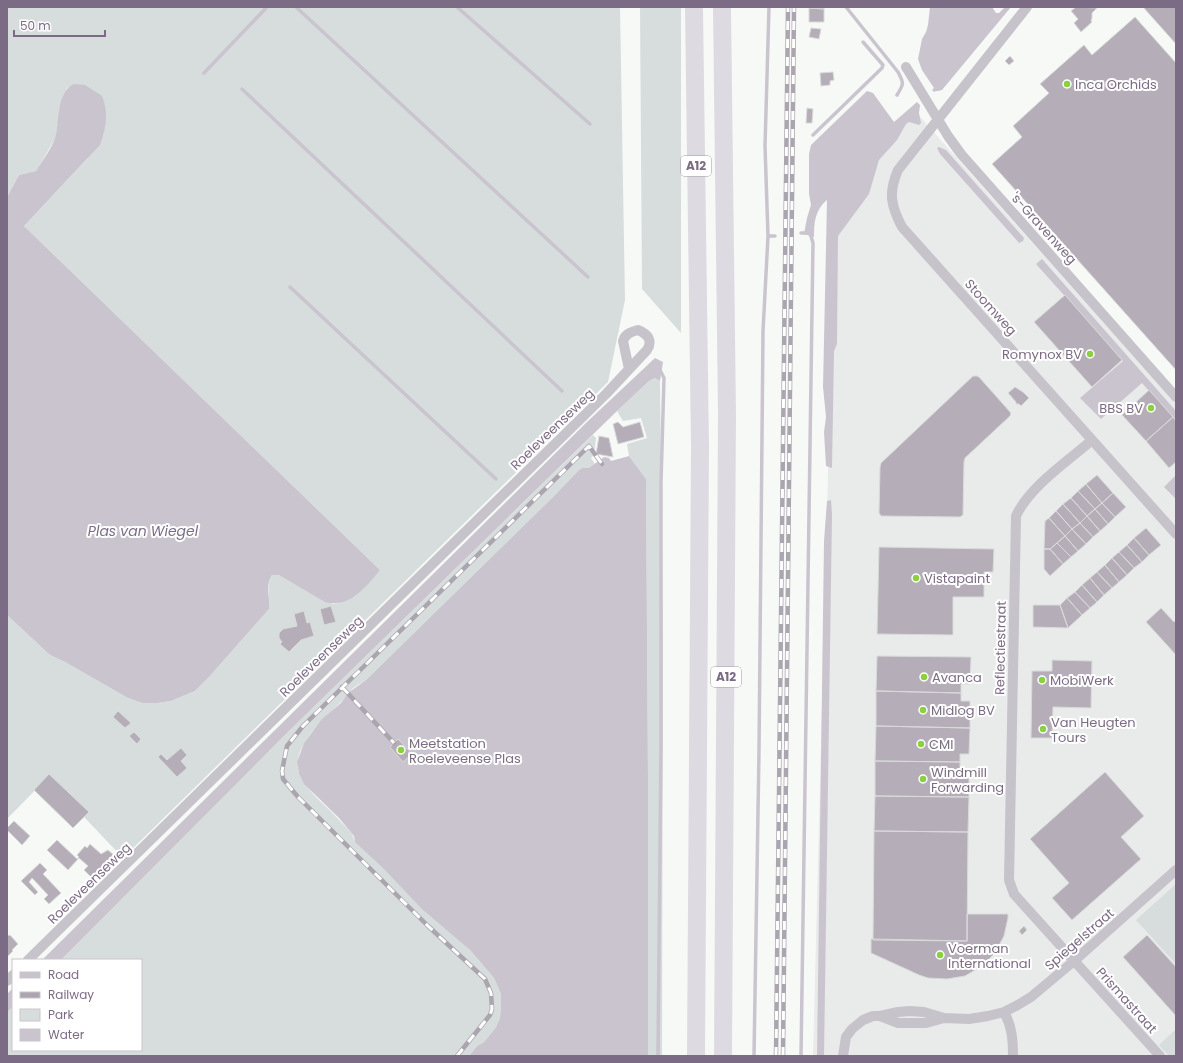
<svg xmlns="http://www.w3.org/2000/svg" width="1183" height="1063" viewBox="0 0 1183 1063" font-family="Poppins,sans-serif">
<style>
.built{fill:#e9eaea}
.green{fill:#d6dddc}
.water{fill:#cac4cf}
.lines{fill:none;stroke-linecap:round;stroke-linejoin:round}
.stream{stroke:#cac4cf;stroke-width:3.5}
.building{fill:#b5aeb9;stroke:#d9dbd9}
.street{stroke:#c7c3ca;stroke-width:10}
.highway{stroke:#dedae1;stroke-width:18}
.rail-casing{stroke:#aba5af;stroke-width:4.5}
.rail{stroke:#fff;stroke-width:3;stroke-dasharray:9;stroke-linecap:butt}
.poi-dot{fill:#8bd03f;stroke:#fff;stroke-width:1.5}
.labels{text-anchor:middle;stroke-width:4;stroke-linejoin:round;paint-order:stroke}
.shield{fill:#fff;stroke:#a397a9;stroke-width:1}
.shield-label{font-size:12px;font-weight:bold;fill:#7c6b84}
.poi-label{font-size:13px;fill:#7c6b84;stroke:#fff;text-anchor:start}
.street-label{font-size:13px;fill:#7c6b84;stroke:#fff}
.water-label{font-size:14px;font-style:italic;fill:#7a6d86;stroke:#fff}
</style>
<rect width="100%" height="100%" fill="#f7f9f7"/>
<path class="built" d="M915,111L1176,404V1056H813L835,200Z"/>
<path class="green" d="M7,7H620L625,300L608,382L123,858L47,778L7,819V615L50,655L65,662L128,698L142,703H157L171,701L195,691L209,677L269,609C271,596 265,589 272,575H279L333,604L339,603L380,570L24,226L88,158L68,87L63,96L55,139L36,171L19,175L7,197Z
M640,7H681V333L642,289Z
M655,378L660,381L663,640L662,1056H648V777L646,479L629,456L627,444L647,438L641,418L623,421L617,411L649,381Z
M593,435L596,438L594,455L591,458L595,464L589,468H582L579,470L554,496L366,680C360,684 353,687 349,693C346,696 344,699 341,702C324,719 286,750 301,778C308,792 331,810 342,823C347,828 354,834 354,840L470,950L494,978L501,994V1005L500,1018L496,1027L489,1036L484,1042L477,1046L469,1056H7V1012L13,1007V1050H141V960H61L288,732Z
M1176,884V964L1136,920Z
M1176,1029V1056H1169L1159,1045Z"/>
<path class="water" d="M930,7H992L996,13H999L1005,7H1011L942,90L938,91H936L934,92L932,90L934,88L922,70L918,59L922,39L926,32L928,25Z
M74,84L85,85L102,96C109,113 106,128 100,145L24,226L380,570C367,586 349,609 325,602L279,575H272C264,589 271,596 269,609L209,677L195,691L171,701L157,703H142L128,698L65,662L50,655L7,615V197L19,175L36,171C42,161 52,148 55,138C60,121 56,92 74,84Z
M867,91L873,93L894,122L917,102L920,105L919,113L921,123L919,125L909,122L906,124L897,140L879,160L869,194L838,236L837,344L834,351L832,468L826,466L824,432L826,417L823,387L827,200C815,210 814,222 814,237L804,234L807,218L811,205L809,194V154L811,145Z
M939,147L946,150L1024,238L1023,241L1019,243L940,154L937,148Z
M1042,259L1176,411V422L1142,383L1101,419L1080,398L1123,361L1036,264Z
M655,358L663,362L660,381L655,378L649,381L617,411L288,732L61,960H42L588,421Z
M629,456L646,479L648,777V1056H469L477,1046L484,1042L489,1036L496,1027L500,1018L501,1005V994L494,978L470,950L422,909L384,869L355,842L354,836L339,818L304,784L299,774L297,762L304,743L322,719L341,703L348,693L366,680L554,496L579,470L582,468H589L604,457L609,458L611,461Z
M1176,475V499L1164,487Z
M831,500L832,514L824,1056H817L824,541L827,501Z
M13,988V1007L7,1012V994Z"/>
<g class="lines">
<path class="stream" d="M296,7L588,277
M457,7L590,124
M846,7L898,72C904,83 904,84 897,95
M204,73L267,7
M242,89L562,391
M813,135L882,68L883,65L863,42
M768,236H775
M290,287L496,479
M658,1056L661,745V483L664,378L660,370
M754,1056L759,751L763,331L768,236L765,146L769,7
M801,1056L813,243L810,233H801"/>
</g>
<path class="building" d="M809,7H824V9L809,8Z
M1076,7L1097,8L1092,13V18L1091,21L1092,22L1081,32L1074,23L1078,19L1071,11Z
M1143,7H1176V44Z
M809,8L824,9V22H809Z
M1135,17L1176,63V370L992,164L1022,137L1013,126L1049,93L1040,84L1084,45L1092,55Z
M811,28L821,29L819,39L809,37Z
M1010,56L1014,61L1009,65L1005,61Z
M833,72L834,80L830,81V85L821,86L820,73Z
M807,108L813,109L812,123H806Z
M1065,295L1122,360L1092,387L1034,322Z
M973,376H977L979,377L1011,413L1010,416L965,458L964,462L963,515L960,517L881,516L879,513L880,467L881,463Z
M1015,387L1023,392L1029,398L1021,406L1019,404H1016V402L1008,393Z
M1149,390L1173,417L1146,441L1122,415Z
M1173,417L1176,421V462L1169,468L1146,441Z
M618,422L623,427L640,422L644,437L618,444L613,424Z
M599,436L609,438L613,457L596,454Z
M1097,475L1113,493L1102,503L1086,484Z
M1086,484L1102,503L1095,509L1078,491Z
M1078,491L1095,509L1087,516L1071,498Z
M1113,493L1126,507L1115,517L1102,503Z
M1071,498L1087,516L1080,523L1063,504Z
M1102,503L1115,517L1108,524L1095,509Z
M1063,504L1080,523L1072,529L1056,511Z
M1095,509L1108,524L1100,531L1087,516Z
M1056,511L1072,529L1065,536L1049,518Z
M1087,516L1100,531L1093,537L1080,523Z
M1049,518L1065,536L1050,549H1044L1045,521Z
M1080,523L1093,537L1086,544L1072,529Z
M1146,528L1161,545L1149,555L1134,538Z
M1072,529L1086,544L1078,551L1065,536Z
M1065,536L1078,551L1071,557L1057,543Z
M1134,538L1149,555L1142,562L1127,545Z
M1057,543L1071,557L1063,564L1050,549Z
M1127,545L1142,562L1134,568L1119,552Z
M879,547L994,549L993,572H984V597H953V635L877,634Z
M1044,549H1050L1063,564L1050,576L1044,569Z
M1119,552L1134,568L1127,575L1112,558Z
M1112,558L1127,575L1119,582L1105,565Z
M1105,565L1119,582L1112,588L1097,572Z
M1097,572L1112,588L1104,595L1090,578Z
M1090,578L1104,595L1097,602L1082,585Z
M1082,585L1097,602L1090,608L1075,592Z
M1075,592L1090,608L1082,615L1067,598Z
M1067,598L1082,615L1068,628L1060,605Z
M1033,605H1060L1068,628L1033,627Z
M331,606L336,622L324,625L320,609Z
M1161,608L1174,622L1176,620V655L1146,622Z
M304,611L307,623L310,622L314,636L301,640L289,652L280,644L282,642L279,638V633L283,629L297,626L294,614Z
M877,656L971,657L970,684H961V693L876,691Z
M1052,660L1092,661L1091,708L1053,707L1052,738H1031L1032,671H1052Z
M876,691L961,693V701H970V728L876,726Z
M118,711L131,723L125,728L113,717Z
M876,726L970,728L969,754H960V762L875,761Z
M134,732L141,739L137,744L129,736Z
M398,739L412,754L403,762L390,747Z
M181,748L187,755L181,761L187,768L177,777L158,757L161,754L167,760Z
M875,761L960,762V771H969V797L875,796Z
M1105,772L1144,816L1121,837L1141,859L1072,920L1052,898L1069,883L1030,839Z
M49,774L89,812L73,828L34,790Z
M875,796L969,797L968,832L874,831Z
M14,821L30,836L22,845L7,830V828Z
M874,831L968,832L967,941L873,940Z
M57,840L77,859L79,857L77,855L85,846L87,848L90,844L101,854L108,850L115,856L93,879L84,870L88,866L79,858L68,870L47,850Z
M40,863L47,870L43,874L61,893L49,904L44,899L48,895L32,878L29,882L38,892L35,895L21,881Z
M967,914H1008V918L1004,936L995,953L982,966L965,976L947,979L928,978L919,975L871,953V939L967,941Z
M1024,926L1027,930L1022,935L1019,931Z
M10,935L18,944L12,950L13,951L7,957V936Z
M1147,935L1176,967V1016L1123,957Z"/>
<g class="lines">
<path class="street" d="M1027,7L898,170C888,193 891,206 902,227L1176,534
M906,67L948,136L961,154L1176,397
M1092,440C1067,462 1030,486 1016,516L1009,880L1014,894L1160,1056
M28,960L606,394L647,350C653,341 648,334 638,330C631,332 625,334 623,341L629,369
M7,981L13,975
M1004,1012C1012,1026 1013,1040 1013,1056
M880,1016L898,1023H926L944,1018L969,1019L988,1016L1004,1012L1016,1006L1031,997L1074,961L1176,870
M843,1056L846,1037L852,1029L863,1020L873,1016H880L898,1012L910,1011L924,1012L944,1018"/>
<path class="highway" d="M694,7L700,448L696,1056
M722,7L727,416L723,1056"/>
<defs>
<path id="rail" d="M342,687L394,743
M457,1056L490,1015L492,1009L491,993L485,979L428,926L298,797L283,779L282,771L287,746L303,726L589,446L602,464
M776,1056L788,7
M783,1056L794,7"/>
</defs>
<use href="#rail" class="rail-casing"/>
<use href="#rail" class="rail"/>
</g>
<g class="poi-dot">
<circle cx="1067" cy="84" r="4"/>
<circle cx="1090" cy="354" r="4"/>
<circle cx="1151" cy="408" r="4"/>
<circle cx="916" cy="578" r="4"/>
<circle cx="924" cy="677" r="4"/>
<circle cx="1042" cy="680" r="4"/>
<circle cx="923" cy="710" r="4"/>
<circle cx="1043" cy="729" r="4"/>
<circle cx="921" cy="744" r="4"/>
<circle cx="401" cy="750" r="4"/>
<circle cx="923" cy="779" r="4"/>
<circle cx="940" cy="955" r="4"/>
</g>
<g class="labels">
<g class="shield">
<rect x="681" y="156" width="30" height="20" rx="3"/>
<rect x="711" y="667" width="30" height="20" rx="3"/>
</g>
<g class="shield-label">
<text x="696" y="170">A12</text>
<text x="726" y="681">A12</text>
</g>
<g class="poi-label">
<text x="1075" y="89">Inca Orchids</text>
<text x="1082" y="359" text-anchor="end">Romynox BV</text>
<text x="1143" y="413" text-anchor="end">BBS BV</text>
<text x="924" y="583">Vistapaint</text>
<text x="932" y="682">Avanca</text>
<text x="1050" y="685">MobiWerk</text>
<text x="931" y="715">Midlog BV</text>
<text x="1051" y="727">Van Heugten<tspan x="1051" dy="15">Tours</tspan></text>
<text x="409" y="748">Meetstation<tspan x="409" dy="15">Roeleveense Plas</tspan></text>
<text x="929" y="749">CMI</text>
<text x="931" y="777">Windmill<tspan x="931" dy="15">Forwarding</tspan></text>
<text x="948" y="953">Voerman<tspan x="948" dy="15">International</tspan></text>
</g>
<g class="street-label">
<text transform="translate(1044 228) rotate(48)" y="5">'s-Gravenweg</text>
<text transform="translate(991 307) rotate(48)" y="5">Stoomweg</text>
<text transform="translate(552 429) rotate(-44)" y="5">Roeleveenseweg</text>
<text transform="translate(1000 648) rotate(-89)" y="5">Reflectiestraat</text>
<text transform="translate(321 656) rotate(-44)" y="5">Roeleveenseweg</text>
<text transform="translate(89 883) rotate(-44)" y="5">Roeleveenseweg</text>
<text transform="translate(1079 939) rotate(-41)" y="5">Spiegelstraat</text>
<text transform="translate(1127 1000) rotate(48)" y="5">Prismastraat</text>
</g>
<g class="water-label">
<text x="143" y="536">Plas van Wiegel</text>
</g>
</g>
<rect width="1183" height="1063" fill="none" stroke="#7c6b84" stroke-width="16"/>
<rect x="12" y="959" width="130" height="92" fill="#ffffff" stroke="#cbc4ce"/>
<rect x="20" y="972" width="20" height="6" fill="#c7c3ca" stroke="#cbc4ce"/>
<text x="48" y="979" font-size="12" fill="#7c6b84">Road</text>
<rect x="20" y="992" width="20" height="6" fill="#aba5af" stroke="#cbc4ce"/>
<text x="48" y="999" font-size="12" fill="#7c6b84">Railway</text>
<rect x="20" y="1009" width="20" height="12" fill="#d6dddc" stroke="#cbc4ce"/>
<text x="48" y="1019" font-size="12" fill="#7c6b84">Park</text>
<rect x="20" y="1029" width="20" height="12" fill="#cac4cf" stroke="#cbc4ce"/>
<text x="48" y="1039" font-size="12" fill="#7c6b84">Water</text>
<path d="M14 30v6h91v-6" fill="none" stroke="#7c6b84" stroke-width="2"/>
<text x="20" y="30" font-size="12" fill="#7c6b84" stroke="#ffffff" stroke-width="3" paint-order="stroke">50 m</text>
</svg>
